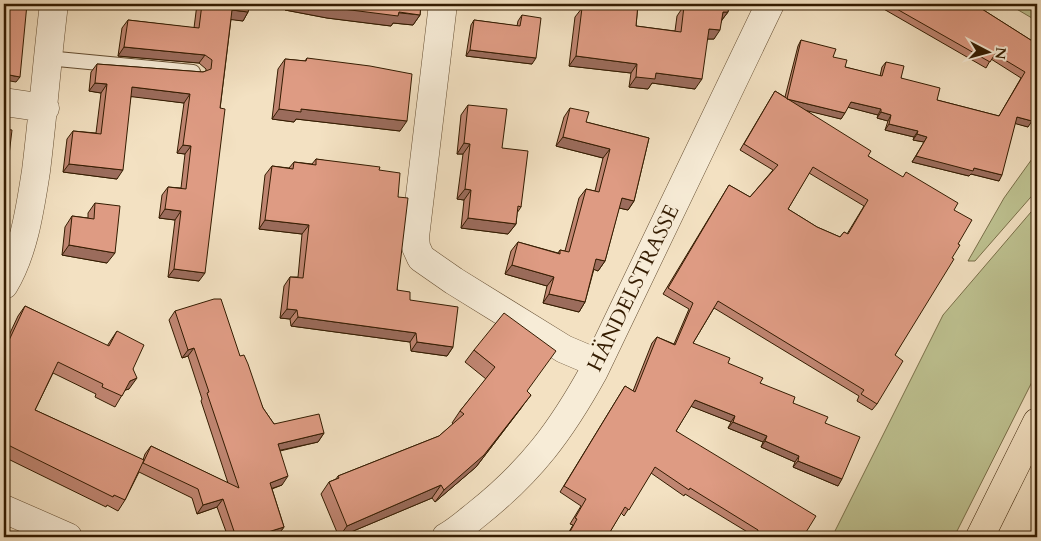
<svg xmlns="http://www.w3.org/2000/svg" width="1041" height="541" viewBox="0 0 1041 541" font-family="Cardo,serif">
<style>
.green{fill:#bec291;stroke:#796f49}
.lines{fill:none;stroke-linecap:round;stroke-linejoin:round}
.lane-casing{stroke:#644d31;stroke-width:16}
.street-casing{stroke:#644d31;stroke-width:29}
.primary-casing{stroke:#341c01;stroke-width:29}
.lane{stroke:#f7ecd7;stroke-width:14}
.street{stroke:#f7ecd7;stroke-width:28}
.primary{stroke:#f3e1c2;stroke-width:28}
.wall{fill:#bf8571;stroke:#341c01;fill-rule:evenodd}
.shaded-wall{fill:#9b6c5c;stroke:#341c01}
.building{fill:#de9b83;stroke:#341c01;fill-rule:evenodd}
.labels{text-anchor:middle;stroke-width:4.5;stroke-linejoin:round;paint-order:stroke}
.street-label{font-size:21px;fill:#341c01;stroke:#f7ecd7}
</style>
<rect width="100%" height="100%" fill="#f3e1c2"/>
<filter id="stains"><feTurbulence type="fractalNoise" baseFrequency=".004" numOctaves="4"/><feColorMatrix values="0 0 0 0 .2 0 0 0 0 .09 0 0 0 0 .02 0 0 0 .5 -.17"/></filter>
<radialGradient id="worn" r=".72"><stop offset=".6" stop-color="#630" stop-opacity="0"/><stop offset="1" stop-color="#630" stop-opacity=".3"/></radialGradient>
<path class="green" d="M1008,4H1037V21Z
M1037,152V190L975,261H968L1004,198Z
M1037,205V372L954,537H832L943,315Z"/>
<g class="lines">
<defs>
<path id="lane" d="M47,58L193,72"/>
<path id="street" d="M443,4L415,237L416,247L421,258L454,281L564,349L597,363
M4,102L45,108
M4,285C24,252 30,209 36,171C43,115 47,60 54,4
M4,509L68,537
M446,537C457,531 467,522 477,514C531,471 561,431 594,371L770,4"/>
<path id="primary" d="M980,537L1037,422"/>
</defs>
<use href="#lane" class="lane-casing"/>
<use href="#street" class="street-casing"/>
<use href="#primary" class="primary-casing"/>
<use href="#lane" class="lane"/>
<use href="#street" class="street"/>
<use href="#primary" class="primary"/>
</g>
<path class="wall" d="M197,4H250L248,12L243,21L231,19L199,281L168,277L175,220L159,218L162,195L168,187L181,188L185,154L177,153L184,103L131,96L117,179L63,172L67,139L73,131L96,133L101,93L89,91L91,72L97,64L203,72L206,71V69L199,63L118,56L122,28L128,20L194,28Z
M286,4H421L420,15L413,25L393,23L391,26L327,18L285,10Z
M584,4H638L636,26L675,31L677,16L683,7V4H730H729L728,12L722,20L714,39H707L695,89L652,83L648,89L629,87L631,73L569,66L575,17L582,8H583Z
M851,4H974L1037,44L1028,127L1015,123L999,181L971,174L969,176L912,162L924,142L913,140L914,137L885,130L888,121L877,118L878,115L848,107L841,119L806,110L868,156L954,210L958,244L895,355L877,404L872,410L857,401L859,396L714,308L693,343L825,423L838,486L793,467L795,462L761,447L763,442L728,428L731,422L691,406L676,431L803,537H754V536L685,494L684,496L651,473L624,516L621,513L607,537H608H566L573,525L570,524L581,506L560,492L625,386L633,391L652,343L657,337L674,344L689,309L663,294L729,185L750,197L773,170L740,150L775,91L785,97L798,46L801,40L833,57L845,67L880,76L882,67L886,62L901,78L937,100L999,116L1021,78L991,59L986,68L875,4L872,9ZM809,173L864,206L847,234L844,232L840,237L817,227L788,209Z
M522,15L532,64L466,56L471,25L474,20L517,26L518,21Z
M307,58L400,131L296,119L294,122L272,119L278,69L285,59L305,61Z
M468,105L502,148L521,207L517,213L516,224L508,234L461,228L464,200L457,199L463,154H457L461,115Z
M570,108L586,122L649,138L634,201L628,210L619,208L605,261L598,271L594,269L585,302L579,312L543,303L547,286L505,274L511,251L518,242L558,253L560,250L565,251L579,198L586,189L595,191L603,158L556,146L564,117Z
M316,159L379,170L398,197L397,290L410,300L453,347L447,356L411,351L410,342L291,326L290,319L280,318L284,286L290,277H298L302,234L259,229L265,175L272,166L289,168L294,162L312,164Z
M95,203L107,263L62,255L65,227L72,216L88,218V213Z
M25,306L107,346L117,331L133,369L129,389L125,390L115,407L95,397L96,394L53,373L35,410L143,460L145,454L151,446L228,483L201,401L202,399L188,356L182,358L169,320L175,311L240,356L263,408L274,424L324,433L318,442L280,451L282,485L272,489L284,527L278,535L272,537H228L217,507L197,514L192,498L139,472L125,500L118,511L107,505L106,507L4,457V346L18,316Z
M474,350L527,391L522,407L476,467L435,502L432,498L339,537L321,494L329,482L336,479L338,476L439,436L453,424L452,423L460,411L486,379L465,362Z"/>
<path class="shaded-wall" d="M111,4H139L137,7Z
M289,4H314L420,15L413,25L393,23L391,26L327,18L285,10Z
M851,4H875L872,9Z
M232,10L248,12L243,21L226,19Z
M723,12H728L721,21Z
M709,29L720,30L714,39H702Z
M124,47L205,55L199,63L118,56Z
M470,50L536,58L532,64L466,56Z
M576,56L637,64L631,73L569,66Z
M656,73L702,79L695,89L652,83L648,89L629,87L636,77Z
M4,74L20,77L16,82L4,80Z
M95,83L107,84L101,93L89,91Z
M132,87L190,94L184,103L126,96Z
M787,99L845,113L841,119L783,105Z
M851,102L881,109L878,115L847,107Z
M279,109H301L407,121L400,131L296,119L294,122L272,119Z
M881,112L891,115L888,121L877,118Z
M1017,117L1032,121L1028,127L1013,123Z
M889,124L918,131L914,137L885,130Z
M917,134L927,137L924,142L913,140Z
M563,137L610,149L603,158L556,146Z
M464,143L470,144L463,154H457Z
M183,145L191,146L185,154L177,153Z
M916,156L974,168L1002,175L999,181L971,174L969,176L912,162Z
M69,164L123,170L117,179L63,172Z
M465,189L471,190L464,200L457,199Z
M622,198L634,201L628,210L615,207Z
M165,209L181,211L175,220L159,218Z
M468,218L516,224L508,234L461,228Z
M265,220L309,225L302,234L259,229Z
M69,245L115,253L107,263L62,255Z
M596,259L605,261L598,271L590,268Z
M512,265L554,277L547,286L505,274Z
M174,269L205,273L199,281L168,277Z
M549,294L585,302L579,312L543,303Z
M287,309L297,310L290,319L280,318Z
M298,317L416,333L410,342L291,326Z
M417,342L453,347L447,356L411,351Z
M194,348L188,356L182,358L188,350Z
M137,378L129,389L122,391L130,381Z
M531,395L476,467L435,502L444,490Z
M695,400L735,416L731,422L690,406Z
M733,422L767,436L763,442L728,428Z
M324,433L318,442L272,452L278,444Z
M765,441L799,456L795,462L761,447Z
M798,461L842,479L838,486L793,467Z
M288,476L282,485L264,491L270,483Z
M441,485L432,498L339,537L347,526Z
M223,499L217,507L197,514L203,505Z
M284,527L278,535L272,537H252Z"/>
<path class="building" d="M4,4H27L20,77L4,74Z
M202,4H250L248,12L232,10L220,108L225,109L205,273L174,269L181,211L165,209L168,187L186,189L191,146L183,145L190,94L132,87L123,170L69,164L73,131L101,134L107,84L95,83L97,64L203,72L211,69L212,60L205,55L124,47L128,20L199,28Z
M314,4H421L420,15L399,12L398,16L335,8Z
M589,4H638L636,26L681,32L684,6H688L689,4H729L728,12H723L720,30L709,29L702,79L656,73L655,79L636,77L637,64L576,56L582,8H589Z
M888,4H974L1037,44V113L1032,121L1017,117L1002,175L974,168L973,171L916,156L927,137L917,134L918,131L889,124L891,115L881,112V109L851,102L845,113L787,99L801,40L836,49L833,57L847,60L845,67L882,76L886,62L904,66L901,78L940,88L937,100L999,116L1025,72L995,54L990,62Z
M522,15L541,18L536,58L470,50L474,20L520,26Z
M307,58L370,66L412,74L407,121L301,109V112L279,109L285,59L306,61Z
M775,91L871,151L868,156L903,177L906,172L958,203L954,210L972,220L958,244L960,245L952,258L954,259L895,355L903,361L877,404L861,394L864,390L718,301L693,343L730,358L728,363L763,378L760,383L795,397L793,403L828,417L825,423L860,437L842,479L798,461L799,456L765,441L767,436L733,422L735,416L695,400L676,431L816,516L803,537H758L757,536L758,530L690,488L689,490L655,467L629,510L625,507L607,537H608H567L577,519L575,518L586,499L564,486L625,386L635,392L657,337L675,345L693,303L668,288L729,185L750,197L778,165L744,144ZM813,167L868,200L848,234L844,232L840,237L817,227L788,209Z
M468,105L507,109L502,148L528,151L521,207L518,206L516,224L468,218L471,190L465,189L470,144L464,143Z
M570,108L589,112L586,122L649,138L634,201L622,198L605,261L596,259L585,302L549,294L554,277L512,265L518,242L560,254V250L569,252L586,189L599,192L610,149L563,137Z
M4,118H7L5,129L12,130L4,197Z
M316,159L380,167L379,170L400,173L398,197L408,198L397,290L410,292V300L458,307L453,347L417,342L416,333L298,317L297,310L287,309L290,277L303,278L309,225L265,220L272,166L293,169L294,162L316,165Z
M95,203L120,206L115,253L69,245L72,216L94,219Z
M214,299H221L240,356L244,355L248,364L263,408L274,424L319,414L324,433L278,444L288,476L270,483L284,527L252,537H236L223,499L203,505L198,489L143,463L151,446L239,488L207,393L209,392L194,348L188,350L175,311Z
M25,306L109,346L117,331L144,345L133,369L137,378L130,381L122,396L102,387L103,384L58,362L35,410L144,460L125,500L114,495L113,497L4,443V351Z
M504,313L556,351L527,391L531,395L484,455L444,490L441,485L347,526L329,482L339,478L338,476L439,436L464,414L460,411L495,367L474,350Z"/>
<g class="labels">
<g class="street-label">
<text transform="translate(633 288) rotate(-64)" y="7">HÄNDELSTRASSE</text>
</g>
</g>
<rect width="1041" height="541" fill="none" stroke="#f3e1c2" stroke-width="20"/>
<rect x="5" y="5" width="1031" height="531" fill="none" stroke="#341c01" stroke-width="2.5"/>
<rect x="10" y="10" width="1021" height="521" fill="none" stroke="#341c01"/>
<g transform="translate(988 52) rotate(96)" stroke="#f7ecd7" stroke-width="4" paint-order="stroke">
<path d="M0-4L9 19L0 12L-9 19Z" fill="#341c01"/>
<text y="-8" font-size="14" font-weight="bold" text-anchor="middle" fill="#341c01">N</text>
</g>
<rect width="100%" height="100%" filter="url(#stains)"/>
<rect width="100%" height="100%" fill="url(#worn)"/>
</svg>
